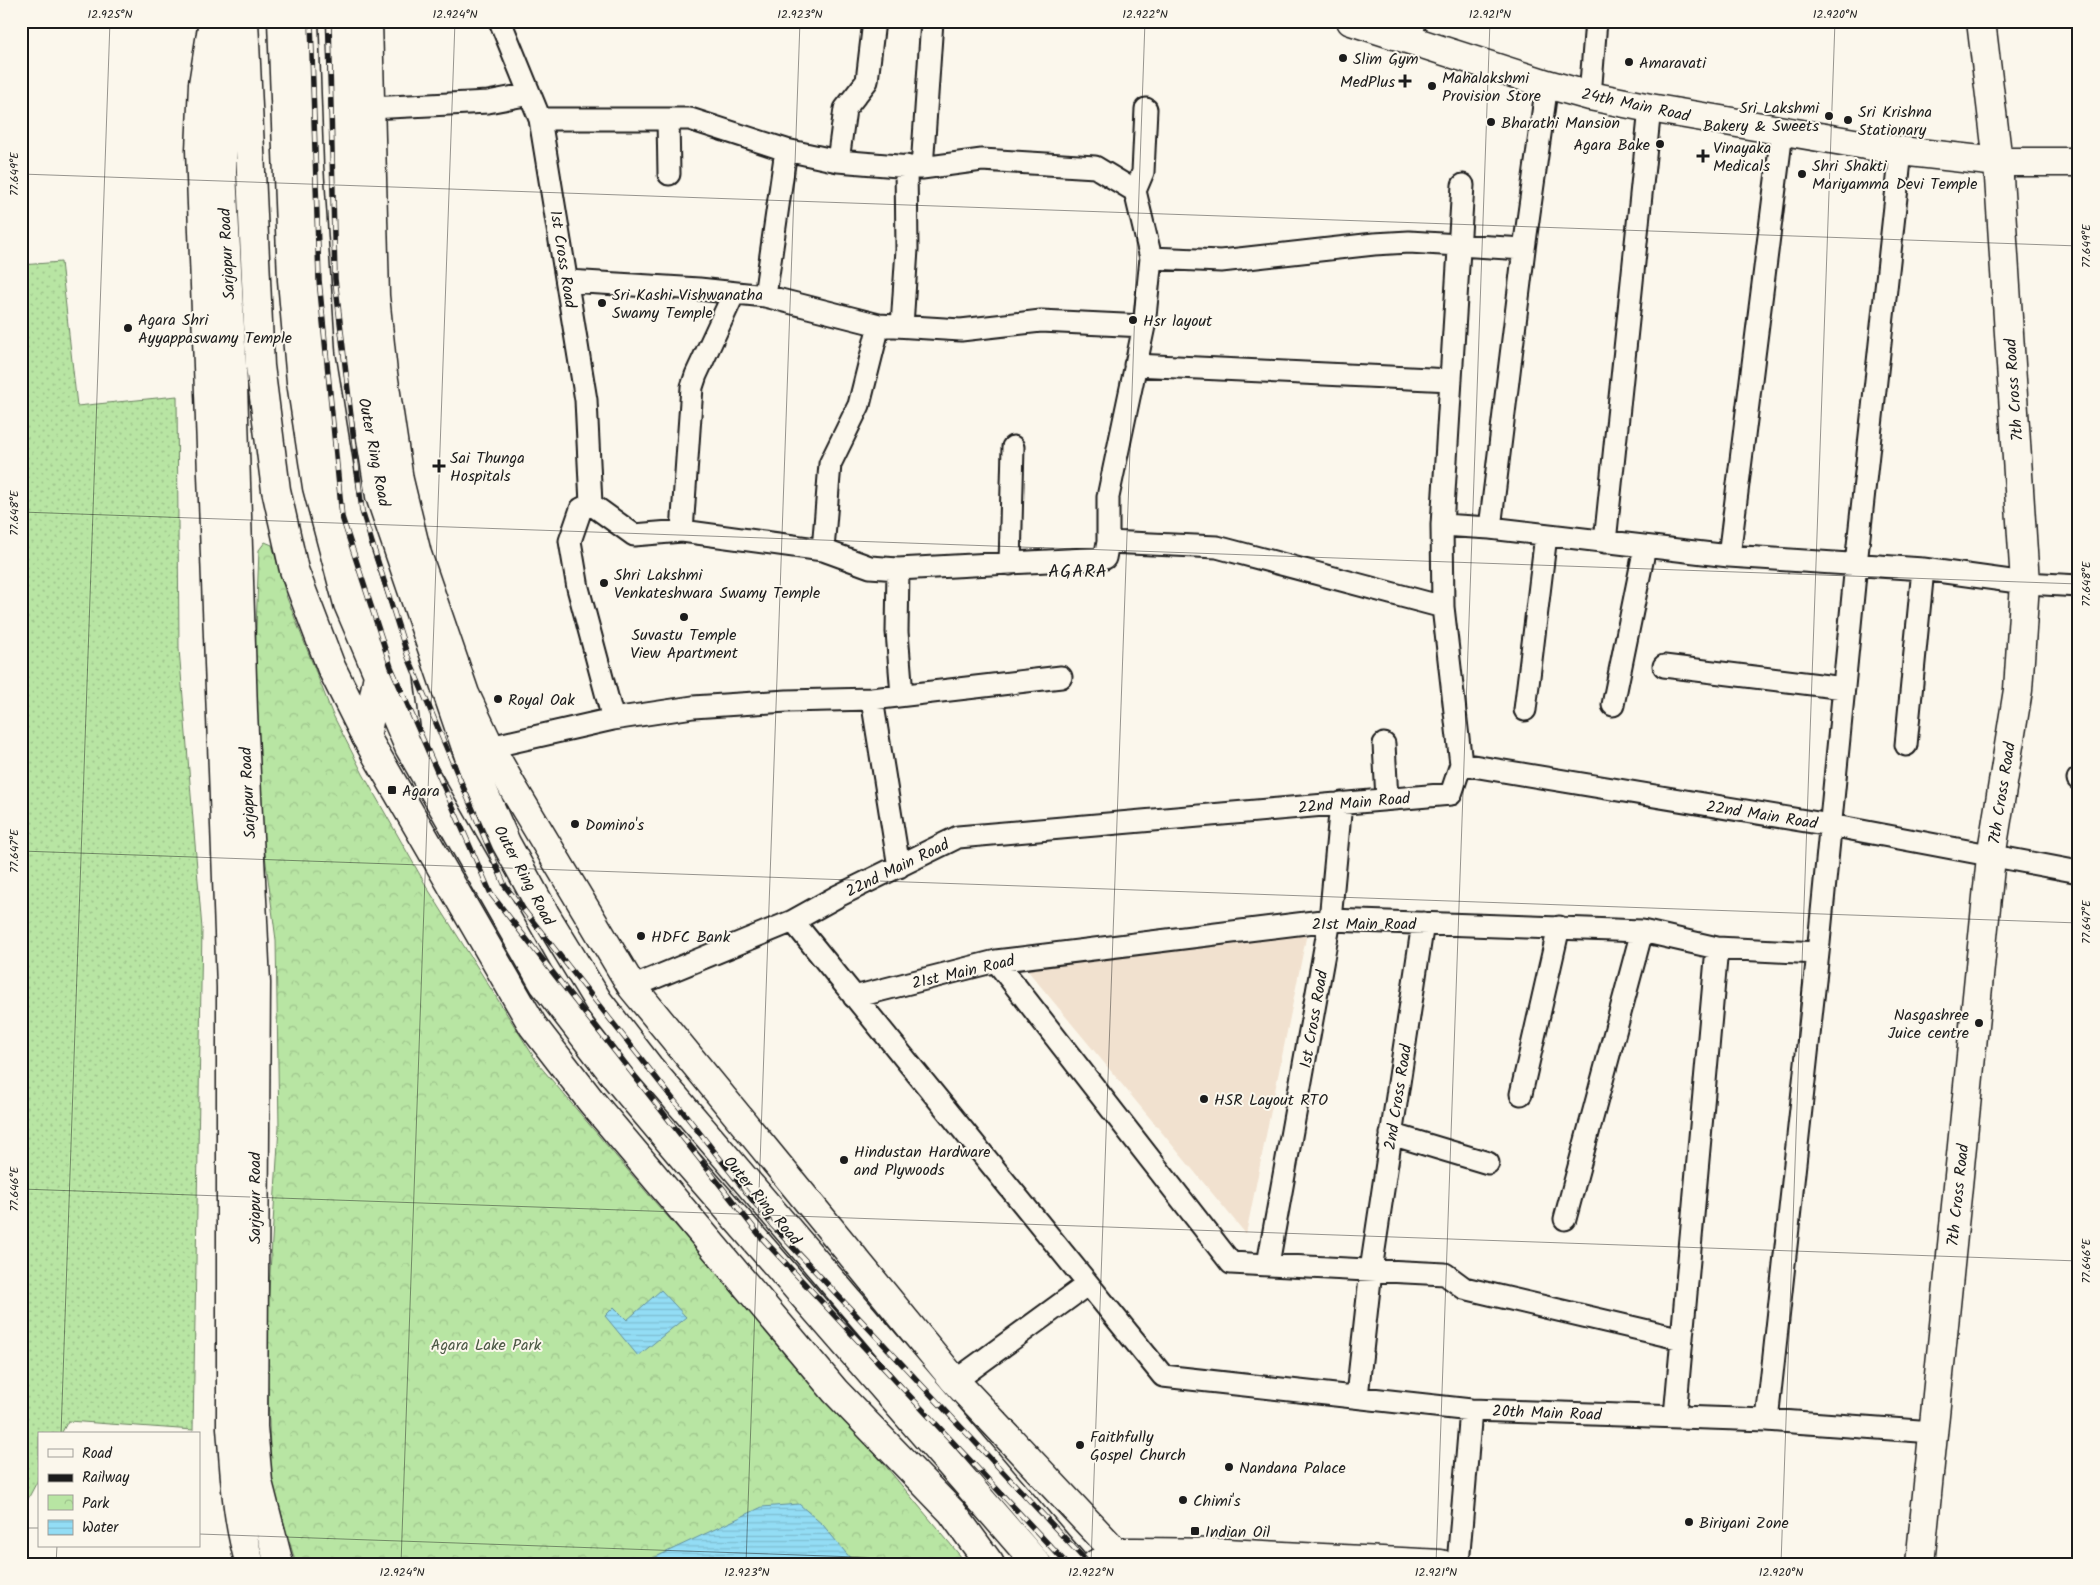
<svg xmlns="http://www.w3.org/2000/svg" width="2100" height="1585" viewBox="0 0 2100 1585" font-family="Kalam,sans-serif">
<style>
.built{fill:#f1e1cf}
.grass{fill:url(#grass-dots);stroke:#6a8060}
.park{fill:url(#park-crowns);stroke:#6a8060}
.water{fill:url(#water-rules);stroke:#63909e}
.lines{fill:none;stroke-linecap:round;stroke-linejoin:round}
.street-casing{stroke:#1c1c1c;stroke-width:25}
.secondary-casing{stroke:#1c1c1c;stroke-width:31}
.primary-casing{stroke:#1c1c1c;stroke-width:31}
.highway-casing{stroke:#1c1c1c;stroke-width:31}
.street{stroke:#fbf7ec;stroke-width:21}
.secondary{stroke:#fbf7ec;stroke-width:28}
.primary{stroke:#fbf7ec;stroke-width:28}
.highway{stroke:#fbf7ec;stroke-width:28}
.rail-casing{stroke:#1c1c1c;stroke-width:5.5}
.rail{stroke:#fbf7ec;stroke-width:4;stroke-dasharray:11;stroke-linecap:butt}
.ticks{fill:none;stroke:#1c1c1c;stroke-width:1;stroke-opacity:0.45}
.poi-dot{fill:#1c1c1c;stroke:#fbf7ec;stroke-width:2}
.labels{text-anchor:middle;stroke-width:4;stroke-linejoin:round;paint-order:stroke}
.poi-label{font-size:16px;fill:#1c1c1c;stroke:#fbf7ec;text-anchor:start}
.street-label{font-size:16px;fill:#1c1c1c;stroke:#fbf7ec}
.park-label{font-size:16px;fill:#4b5844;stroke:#fbf7ec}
.neighbourhood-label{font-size:18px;letter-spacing:1px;fill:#1c1c1c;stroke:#fbf7ec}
.neatline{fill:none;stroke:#1c1c1c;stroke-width:2}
.ticks-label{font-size:12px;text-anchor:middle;fill:#1c1c1c}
</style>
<defs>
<pattern id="grass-dots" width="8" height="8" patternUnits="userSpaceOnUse" patternTransform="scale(1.25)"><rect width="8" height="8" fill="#b8e5a3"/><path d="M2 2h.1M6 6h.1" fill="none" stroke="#9ec48c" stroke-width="1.8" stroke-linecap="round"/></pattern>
<pattern id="park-crowns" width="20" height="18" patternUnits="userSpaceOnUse" patternTransform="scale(1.25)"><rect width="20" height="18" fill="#b8e5a3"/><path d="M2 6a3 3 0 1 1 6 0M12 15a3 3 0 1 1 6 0" fill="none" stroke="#9ec48c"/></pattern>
<pattern id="water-rules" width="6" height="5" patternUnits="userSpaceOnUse" patternTransform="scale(1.25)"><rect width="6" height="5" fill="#93ddf5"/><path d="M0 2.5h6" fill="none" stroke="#7ebdd1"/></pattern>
</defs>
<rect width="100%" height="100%" fill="#fbf7ec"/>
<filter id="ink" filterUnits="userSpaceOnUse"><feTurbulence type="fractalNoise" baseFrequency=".02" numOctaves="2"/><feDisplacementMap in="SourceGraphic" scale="10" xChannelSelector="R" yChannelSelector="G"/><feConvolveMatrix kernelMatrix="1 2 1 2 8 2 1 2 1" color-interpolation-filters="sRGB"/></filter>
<g filter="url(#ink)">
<path class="built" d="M1307,933L1246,1234L1023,965Z"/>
<path class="grass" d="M61,262L77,406L177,396L179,649L202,929L193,1430L68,1421L61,1434H39V1478L21,1512V265Z"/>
<path class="park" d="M265,542L272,545L287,598L332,713L363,774L428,889L539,1065L654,1201L863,1439L967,1564H296L271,1479L266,1337L279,1127L276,940L259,809L253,707L259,550Z"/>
<path class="water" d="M661,1290L686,1317L638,1356L605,1316L614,1307L627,1320Z
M799,1504L823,1525L855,1564H641L762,1507Z"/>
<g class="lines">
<defs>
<path id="street" d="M500,21L540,119L586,400L591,504
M1411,41L1415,21
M1590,96L1596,21
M370,108L488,102L530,94
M540,119H690L786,150L838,161L922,168L982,160L1095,167L1135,191L1151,258L1221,261L1374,244L1409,242L1524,249
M668,119L669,174
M838,161L845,109L867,81L874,21
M922,168L932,21
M1135,191L1143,172L1146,109
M568,281L699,289L765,296L879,325L961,330L1041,321L1144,326
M765,296L786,150
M902,326L907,249L906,166
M1135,365L1451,380
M591,504L634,535L682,531L823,550L870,567L898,569L1105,558L1108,542V497L1144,326L1151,258
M591,504L581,509L570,541L578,588L613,719
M1442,525L1490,528L1729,556L1923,569L2025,583L2079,586
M1490,528L1524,249L1547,84
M682,531L692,387L696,375L734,293
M1108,542L1217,547L1443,607
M1605,542L1650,108
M823,550L830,464L859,405L879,325
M1729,556L1782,132
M1010,564L1013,447
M898,569L897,632L902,695
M1664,666L1844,688
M872,699L899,867
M1613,705L1645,547
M1525,710L1546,535
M1384,744L1387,799
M1906,745L1923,569
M482,757L490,747L613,719L693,707L787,701L872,699L1061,677
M1461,764L1443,607L1442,525L1463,185
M2078,779H2079
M793,921L1163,1376L1471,1410L1767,1420L1933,1432
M996,961L1231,1263L1445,1274L1464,1288L1682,1339
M632,987L793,921L838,896L958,837L1451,794L1461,764L1830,825L2079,872
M854,997L996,961L1330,920L1642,931L1717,948L1818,953
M1521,1094L1559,927
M1391,1134L1488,1163
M1565,1219L1642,931
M1268,1264L1330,920L1341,803
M955,1381L1088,1284
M1357,1396L1371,1270L1423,923
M1675,1416L1717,948
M1767,1420L1818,953L1856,564L1901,151
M1458,1564L1471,1410"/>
<path id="secondary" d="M244,21L260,366L276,490L294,570L331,667L366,737L533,1026L591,1101L835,1391L952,1512L990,1564
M368,21L375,296L383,373L399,480L417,554L465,694L490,747L513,788L632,987L955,1381L1127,1564
M1351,21L1547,84L1590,96L1650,108L1901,151L1998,162H2079
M1096,1564L1117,1552H1136L1226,1553L1441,1564
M1920,1564L1991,857L2018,690L2025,583L1998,162L1981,21"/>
<path id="primary" d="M213,21L203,84L200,150L231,987V1428C235,1475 236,1518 250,1564
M238,21L229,65L222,123V172L233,385L243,712L256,983L253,1427L258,1482L279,1564
M304,21L309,166L321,354L344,497L355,547L399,678L406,731"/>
<path id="highway" d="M282,21L292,280L301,382L317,487L348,604L409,747L544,984L617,1079L687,1162L1037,1564
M341,21L350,278L361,375L380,496L473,768L506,843L545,914L598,1001L649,1067L1074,1564
M366,737L378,675"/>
</defs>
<use href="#street" class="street-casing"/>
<use href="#secondary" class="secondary-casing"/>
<use href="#primary" class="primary-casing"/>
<use href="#highway" class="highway-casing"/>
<use href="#street" class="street"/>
<use href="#secondary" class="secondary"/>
<use href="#primary" class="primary"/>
<use href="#highway" class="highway"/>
<defs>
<path id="rail" d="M311,21L319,280L342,517L391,667L491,894L761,1237L1067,1564
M329,21L335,279L362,511L408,657L505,886L773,1226L1089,1564"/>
</defs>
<use href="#rail" class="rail-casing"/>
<use href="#rail" class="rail"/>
</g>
</g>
<path class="ticks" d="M21,174L2079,246M21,512L2079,584M21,851L2079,923M21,1189L2079,1261M61,1434L110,21M21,1528H39M199,1534L1056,1564M56,1564L57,1546M401,1564L455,21M746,1564L800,21M1091,1564L1145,21M1436,1564L1490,21M1781,1564L1835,21"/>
<g class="poi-dot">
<circle cx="1343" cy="58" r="5"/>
<circle cx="1629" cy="62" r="5"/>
<path d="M1402.5 73.5h5v5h5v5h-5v5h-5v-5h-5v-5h5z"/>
<circle cx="1432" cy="86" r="5"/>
<circle cx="1829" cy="116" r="5"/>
<circle cx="1848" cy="120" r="5"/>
<circle cx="1491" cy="122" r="5"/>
<circle cx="1660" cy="144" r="5"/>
<path d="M1700.5 148.5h5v5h5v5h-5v5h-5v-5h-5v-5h5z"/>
<circle cx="1802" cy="174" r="5"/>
<circle cx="602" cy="303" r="5"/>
<circle cx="1133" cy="320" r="5"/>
<circle cx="128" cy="328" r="5"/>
<path d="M436.5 458.5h5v5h5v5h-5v5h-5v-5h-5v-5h5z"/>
<circle cx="604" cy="583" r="5"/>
<circle cx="684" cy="617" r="5"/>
<circle cx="498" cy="699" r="5"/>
<rect x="387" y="785" width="10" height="10" rx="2.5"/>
<circle cx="575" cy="824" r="5"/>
<circle cx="641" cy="936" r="5"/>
<circle cx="1979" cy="1023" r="5"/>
<circle cx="1204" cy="1099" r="5"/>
<circle cx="844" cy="1160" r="5"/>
<circle cx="1080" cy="1445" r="5"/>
<circle cx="1229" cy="1467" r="5"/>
<circle cx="1183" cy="1500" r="5"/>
<circle cx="1689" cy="1522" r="5"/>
<rect x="1190" y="1526" width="10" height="10" rx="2.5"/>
</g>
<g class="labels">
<g class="poi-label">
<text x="1353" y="64">Slim Gym</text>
<text x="1639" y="68">Amaravati</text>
<text x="1442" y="83">Mahalakshmi<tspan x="1442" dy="18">Provision Store</tspan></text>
<text x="1395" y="87" text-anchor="end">MedPlus</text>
<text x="1819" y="113" text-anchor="end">Sri Lakshmi<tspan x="1819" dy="18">Bakery &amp; Sweets</tspan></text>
<text x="1858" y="117">Sri Krishna<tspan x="1858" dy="18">Stationary</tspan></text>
<text x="1501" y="128">Bharathi Mansion</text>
<text x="1650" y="150" text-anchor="end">Agara Bake</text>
<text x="1713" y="153">Vinayaka<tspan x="1713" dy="18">Medicals</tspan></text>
<text x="1812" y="171">Shri Shakti<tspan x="1812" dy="18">Mariyamma Devi Temple</tspan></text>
<text x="612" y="300">Sri Kashi Vishwanatha<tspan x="612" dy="18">Swamy Temple</tspan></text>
<text x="138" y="325">Agara Shri<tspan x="138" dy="18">Ayyappaswamy Temple</tspan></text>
<text x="1143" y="326">Hsr layout</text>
<text x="450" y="463">Sai Thunga<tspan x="450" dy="18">Hospitals</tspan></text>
<text x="614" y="580">Shri Lakshmi<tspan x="614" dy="18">Venkateshwara Swamy Temple</tspan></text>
<text x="684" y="640" text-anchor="middle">Suvastu Temple<tspan x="684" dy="18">View Apartment</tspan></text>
<text x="508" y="705">Royal Oak</text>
<text x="402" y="796">Agara</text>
<text x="585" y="830">Domino's</text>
<text x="651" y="942">HDFC Bank</text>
<text x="1969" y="1020" text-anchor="end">Nasgashree<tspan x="1969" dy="18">Juice centre</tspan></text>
<text x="1214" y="1105">HSR Layout RTO</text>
<text x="854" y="1157">Hindustan Hardware<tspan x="854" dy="18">and Plywoods</tspan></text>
<text x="1090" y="1442">Faithfully<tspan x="1090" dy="18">Gospel Church</tspan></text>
<text x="1239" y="1473">Nandana Palace</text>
<text x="1193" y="1506">Chimi's</text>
<text x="1699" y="1528">Biriyani Zone</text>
<text x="1205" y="1537">Indian Oil</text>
</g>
<g class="street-label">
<text transform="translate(1636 104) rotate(12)" y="6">24th Main Road</text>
<text transform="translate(226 254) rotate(-93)" y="6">Sarjapur Road</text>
<text transform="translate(564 259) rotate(81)" y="6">1st Cross Road</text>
<text transform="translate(2013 390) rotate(-94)" y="6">7th Cross Road</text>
<text transform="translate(375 452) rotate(79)" y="6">Outer Ring Road</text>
<text transform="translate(247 793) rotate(-93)" y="6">Sarjapur Road</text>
<text transform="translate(2001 793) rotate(-81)" y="6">7th Cross Road</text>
<text transform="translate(1354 802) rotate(-5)" y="6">22nd Main Road</text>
<text transform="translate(1762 814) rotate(9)" y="6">22nd Main Road</text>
<text transform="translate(897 867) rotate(-26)" y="6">22nd Main Road</text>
<text transform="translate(525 875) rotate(62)" y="6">Outer Ring Road</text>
<text x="1364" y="929">21st Main Road</text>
<text transform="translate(963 971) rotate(-13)" y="6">21st Main Road</text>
<text transform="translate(1313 1019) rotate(-80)" y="6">1st Cross Road</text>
<text transform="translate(1397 1097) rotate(-81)" y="6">2nd Cross Road</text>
<text transform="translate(1957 1195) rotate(-84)" y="6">7th Cross Road</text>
<text transform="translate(254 1198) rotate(-90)" y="6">Sarjapur Road</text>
<text transform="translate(763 1200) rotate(50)" y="6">Outer Ring Road</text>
<text transform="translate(1547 1412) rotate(2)" y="6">20th Main Road</text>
</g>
<g class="park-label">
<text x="486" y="1350">Agara Lake Park</text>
</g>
<g class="neighbourhood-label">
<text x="1078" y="577">AGARA</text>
</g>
</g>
<rect width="2100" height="1585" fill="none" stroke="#fbf7ec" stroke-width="55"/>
<rect x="38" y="1432" width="162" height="115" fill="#fbf7ec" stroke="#a29f99"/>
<rect x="48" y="1449" width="25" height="8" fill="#fbf7ec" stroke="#a29f99"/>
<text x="82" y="1458" font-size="15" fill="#1c1c1c">Road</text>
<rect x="48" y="1474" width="25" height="8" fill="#1c1c1c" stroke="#a29f99"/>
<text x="82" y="1482" font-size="15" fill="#1c1c1c">Railway</text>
<rect x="48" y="1495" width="25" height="15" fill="url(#park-crowns)" stroke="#a29f99"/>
<text x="82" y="1508" font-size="15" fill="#1c1c1c">Park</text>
<rect x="48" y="1520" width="25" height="15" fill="url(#water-rules)" stroke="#a29f99"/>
<text x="82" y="1532" font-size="15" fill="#1c1c1c">Water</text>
<rect x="28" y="28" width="2044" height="1530" class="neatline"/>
<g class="ticks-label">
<text x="110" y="18">12.925°N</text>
<text x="455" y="18">12.924°N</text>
<text x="800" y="18">12.923°N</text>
<text x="1145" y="18">12.922°N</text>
<text x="1490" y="18">12.921°N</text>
<text x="1835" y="18">12.920°N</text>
<text transform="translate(14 174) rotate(-90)" y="4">77.649°E</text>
<text transform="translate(2086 246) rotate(-90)" y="4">77.649°E</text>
<text transform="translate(14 513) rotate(-90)" y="4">77.648°E</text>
<text transform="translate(2086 584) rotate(-90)" y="4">77.648°E</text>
<text transform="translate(14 851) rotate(-90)" y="4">77.647°E</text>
<text transform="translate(2086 922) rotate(-90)" y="4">77.647°E</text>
<text transform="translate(14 1189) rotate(-90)" y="4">77.646°E</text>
<text transform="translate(2086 1261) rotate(-90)" y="4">77.646°E</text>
<text x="402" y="1576">12.924°N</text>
<text x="747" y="1576">12.923°N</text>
<text x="1091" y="1576">12.922°N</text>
<text x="1436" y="1576">12.921°N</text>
<text x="1781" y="1576">12.920°N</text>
</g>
</svg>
